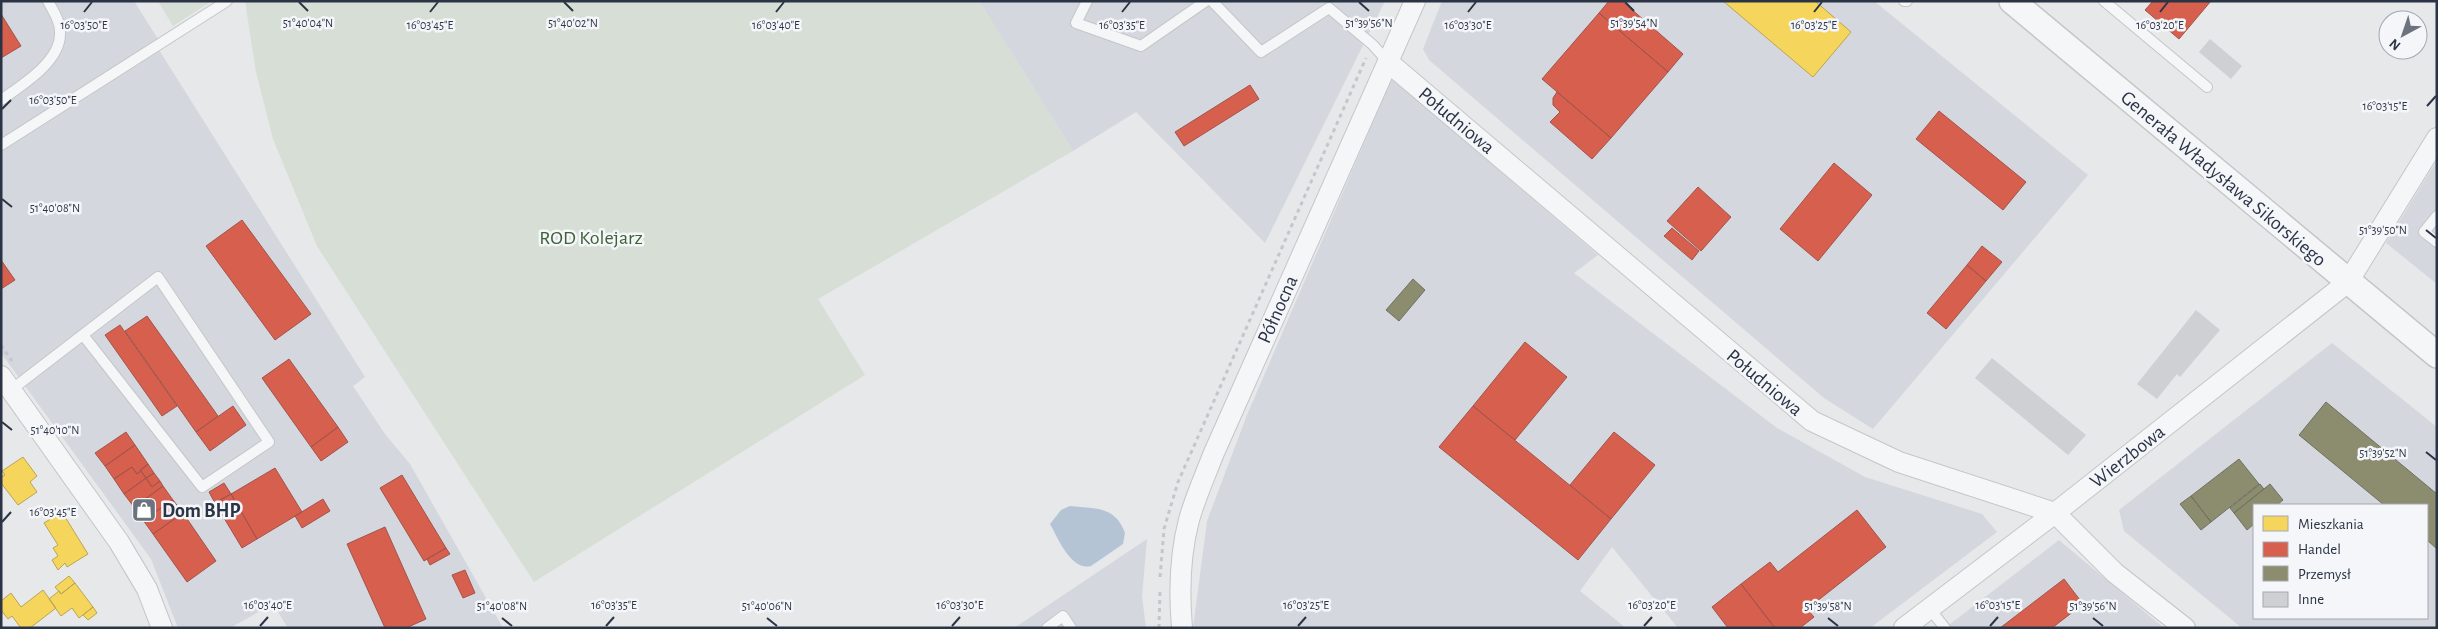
<svg xmlns="http://www.w3.org/2000/svg" width="2438" height="629" viewBox="0 0 2438 629" font-family="'Alegreya Sans',sans-serif">
<style>
.built{fill:#d4d7dd;fill-rule:evenodd}
.green{fill:#d6ded6}
.water{fill:#b4c4d5}
.homes{fill:#f6d55c;stroke:#b9a555}
.shops{fill:#d6604d;stroke:#a3534b}
.industry{fill:#8c8c6e;stroke:#6f7262}
.building{fill:#ced0d3}
.lines{fill:none;stroke-linecap:round;stroke-linejoin:round}
.service-casing{stroke:#c4c6c8;stroke-width:12}
.minor-casing{stroke:#c4c6c8;stroke-width:22}
.tertiary-casing{stroke:#c4c6c8;stroke-width:28}
.path{stroke:#c5c6ca;stroke-width:3;stroke-dasharray:4 4;stroke-linecap:butt}
.service{stroke:#f5f6f7;stroke-width:10}
.minor{stroke:#f5f6f7;stroke-width:20}
.tertiary{stroke:#f5f6f7;stroke-width:25}
.ticks{fill:none;stroke:#2b3445;stroke-width:2}
.labels{text-anchor:middle;stroke-width:5;stroke-linejoin:round;paint-order:stroke}
.street-label{font-size:20px;fill:#2b3445;stroke:#f4f6f9}
.park-label{font-size:20px;fill:#3f6138;stroke:#f4f6f9}
.poi-label{font-size:20px;font-weight:bold;fill:#2b3445;stroke:#f4f6f9;text-anchor:start}
.ticks-label{font-size:12px;text-anchor:middle;fill:#2b3445;stroke:#f4f6f9;stroke-width:5;stroke-linejoin:round;paint-order:stroke}
</style>
<rect width="100%" height="100%" fill="#e6e8ea"/>
<path class="built" d="M1,1H134L158,39L154,42L365,377L353,386L385,434L410,464L503,628H288L273,604L230,628H178L151,559L1,353Z
M979,1H1385L1265,243L1136,112L1073,151Z
M1442,1H1874L2088,175L1873,429L1824,398L1429,60L1423,49Z
M1392,78L1598,255L1574,273L1777,428L1865,477L1982,514L1997,532L1870,628H1678L1612,547L1580,591L1626,628H1193L1207,521L1247,415Z
M2437,160V284L2386,243Z
M2332,343L2437,427V628H2242L2124,531L2119,510ZM2254,505H2427V618H2254Z
M1147,539L1142,596L1146,628H1014Z
M2059,540L2164,628H1945Z"/>
<path class="green" d="M158,1H212L173,26Z
M245,1H979L1073,151L818,299L865,375L534,582L317,246L273,139L256,72Z"/>
<path class="water" d="M1070,506C1094,509 1115,505 1125,533L1123,544L1091,566C1071,571 1058,538 1050,524L1061,510Z"/>
<path class="homes" d="M1723,1H1815L1851,32L1813,77Z
M23,457L37,476L30,482L37,492L18,505L1,483V477L5,475L2,471Z
M62,512L88,554L67,567L65,563L58,570L52,560L58,556L53,548L58,545L44,523Z
M69,576L75,583L61,594L55,587Z
M75,583L93,607L79,618L72,608L61,616L49,599L59,591L61,594Z
M43,590L56,608L30,628H21L12,616L8,619L1,610V601L11,593L21,607Z
M93,607L97,613L88,620L83,615Z"/>
<path class="shops" d="M1609,1H1622L1683,54L1668,72L1599,13Z
M2153,1H2211L2179,39L2145,10Z
M1599,13L1668,72L1611,138L1542,79Z
M1,14L21,46L1,58Z
M1250,85L1259,99L1184,146L1175,132Z
M1557,92L1611,138L1592,159L1550,122L1560,112L1553,105V98Z
M1939,111L2026,182L2003,210L1916,139Z
M1834,163L1872,195L1818,261L1780,229Z
M1698,187L1731,217L1701,251L1667,221Z
M242,220L311,314L275,340L206,246Z
M1672,228L1699,251L1692,260L1664,236Z
M1982,246L2002,262L1986,281L1967,265Z
M1,260L15,280L1,289Z
M1967,265L1986,281L1946,329L1927,313Z
M147,316L218,416L196,432L125,331Z
M120,325L177,406L162,416L105,335Z
M1525,342L1567,377L1515,440L1473,406Z
M289,359L338,427L311,447L262,378Z
M233,406L246,425L210,451L196,432Z
M1473,406L1611,519L1578,560L1439,447Z
M338,427L348,442L321,461L311,447Z
M126,432L135,445L105,466L95,453Z
M1614,432L1655,465L1611,519L1570,485Z
M135,445L148,464L137,474L132,467L114,479L105,466Z
M148,464L154,473L146,478L140,470Z
M132,467L137,474L141,471L146,478L124,494L114,479Z
M275,468L302,512L257,539L231,494Z
M154,473L160,481L152,487L146,478Z
M402,475L446,548L424,561L380,488Z
M146,478L152,487L160,481L163,486L134,507L124,494Z
M224,483L231,494L215,503L209,492Z
M163,486L173,500L143,520L134,507Z
M231,494L257,539L242,548L215,503Z
M323,499L330,511L302,528L295,516Z
M173,500L183,513L153,534L143,520Z
M1857,510L1886,547L1807,609L1814,617L1800,628H1775L1741,584L1770,562L1778,572Z
M183,513L216,561L187,582L153,534Z
M385,527L426,619L406,628H385L347,544Z
M446,548L450,554L430,565L427,559Z
M465,570L475,593L463,598L452,575Z
M2064,579L2083,604L2052,628H2000Z
M1741,584L1775,628H1728L1712,607Z"/>
<path class="industry" d="M1413,279L1425,290L1399,321L1386,310Z
M2326,402L2437,494V549L2427,540V505H2384L2299,435Z
M2239,459L2259,484L2211,522L2191,496Z
M2260,484L2264,489L2234,513L2230,508Z
M2270,484L2283,500L2277,505H2254V524L2247,530L2234,513Z
M2191,496L2211,522L2201,530L2180,504Z"/>
<path class="building" d="M2210,39L2242,66L2231,79L2199,52Z
M2196,310L2220,330L2180,377L2177,374L2157,399L2137,384Z
M1992,358L2086,435L2068,455L1975,378Z"/>
<g class="lines">
<defs>
<path id="service" d="M1087,1L1076,23L1141,46L1206,1
M1212,1L1261,52L1329,8L1373,45L1388,62
M1904,1H1907
M2104,1L2207,87
M1,100C22,85 60,62 60,34C61,22 53,11 48,1
M1,145L227,1
M2437,216L2424,232L2437,242
M11,390L158,277L269,442L202,487L83,335
M1929,608L1945,628
M1047,628L1063,616L1071,628"/>
<path id="minor" d="M1388,62L1812,421L1899,462L2055,513L2115,573L2185,628
M1,376L119,542L147,589L162,628
M1182,628C1179,593 1180,554 1189,520C1195,498 1205,476 1213,455L1415,1
M1904,628L2055,513L2348,282L2437,138"/>
<path id="tertiary" d="M2012,1L2437,355"/>
</defs>
<use href="#service" class="service-casing"/>
<use href="#minor" class="minor-casing"/>
<use href="#tertiary" class="tertiary-casing"/>
<path class="path" d="M1,345L12,361
M1160,577L1164,529L1178,482L1366,58
M1159,628L1160,588"/>
<use href="#service" class="service"/>
<use href="#minor" class="minor"/>
<use href="#tertiary" class="tertiary"/>
</g>
<path class="ticks" d="M299,2L308,11M564,2L573,11M1359,2L1369,11M1625,2L1634,11M84,12L92,2M430,12L438,2M776,12L784,2M1122,12L1130,2M1468,12L1476,2M1814,12L1822,2M2160,12L2168,2M2427,106L2436,96M2,109L11,100M2,199L12,207M2426,230L2436,238M2,422L12,430M2426,452L2436,460M2,522L11,512M502,618L512,626M767,618L777,626M1828,618L1838,626M2093,618L2103,626M260,626L268,617M606,626L614,617M952,626L960,617M1298,626L1306,617M1644,626L1652,617M1990,626L1998,617"/>
<defs>
<symbol id="shop-square" viewBox="-11 -11 22 22"><rect x="-9" y="-9" width="18" height="18" rx="4" fill="#6c737f" stroke="#f4f6f9"/><path d="M-5-2.5h2.3a2.7 3.5 0 0 1 5.4 0H5L5.5 6h-11ZM-1.5-2.5h3a1.5 2.3 0 0 0-3 0Z" fill="#fff"/></symbol>
</defs>
<g fill-rule="evenodd">
<use href="#shop-square" x="130" y="496" width="28" height="28"/>
</g>
<g class="labels">
<g class="street-label">
<text transform="translate(1457 120) rotate(40)" y="7">Południowa</text>
<text transform="translate(2224 178) rotate(40)" y="7">Generała Władysława Sikorskiego</text>
<text transform="translate(1277 309) rotate(-66)" y="7">Północna</text>
<text transform="translate(1765 382) rotate(40)" y="7">Południowa</text>
<text transform="translate(2127 456) rotate(-38)" y="7">Wierzbowa</text>
</g>
<g class="park-label">
<text x="591" y="244">ROD Kolejarz</text>
</g>
<g class="poi-label">
<text x="162" y="517">Dom BHP</text>
</g>
</g>
<g class="ticks-label">
<text x="308" y="27">51°40'04"N</text>
<text x="573" y="27">51°40'02"N</text>
<text x="1369" y="27">51°39'56"N</text>
<text x="1634" y="27">51°39'54"N</text>
<text x="84" y="29">16°03'50"E</text>
<text x="430" y="29">16°03'45"E</text>
<text x="776" y="29">16°03'40"E</text>
<text x="1122" y="29">16°03'35"E</text>
<text x="1468" y="29">16°03'30"E</text>
<text x="1814" y="29">16°03'25"E</text>
<text x="2160" y="29">16°03'20"E</text>
<text x="53" y="104">16°03'50"E</text>
<text x="2385" y="110">16°03'15"E</text>
<text x="55" y="212">51°40'08"N</text>
<text x="2383" y="234">51°39'50"N</text>
<text x="55" y="434">51°40'10"N</text>
<text x="2383" y="457">51°39'52"N</text>
<text x="53" y="516">16°03'45"E</text>
<text x="268" y="609">16°03'40"E</text>
<text x="614" y="609">16°03'35"E</text>
<text x="960" y="609">16°03'30"E</text>
<text x="1306" y="609">16°03'25"E</text>
<text x="1652" y="609">16°03'20"E</text>
<text x="1998" y="609">16°03'15"E</text>
<text x="502" y="610">51°40'08"N</text>
<text x="767" y="610">51°40'06"N</text>
<text x="1828" y="610">51°39'58"N</text>
<text x="2093" y="610">51°39'56"N</text>
</g>
<rect width="2438" height="629" fill="none" stroke="#2b3445" stroke-width="5"/>
<rect x="2253" y="504" width="175" height="115" fill="#f4f6f9" stroke="#a4a8b1"/>
<rect x="2263" y="516" width="25" height="15" fill="#f6d55c" stroke="#a4a8b1"/>
<text x="2298" y="529" font-size="15" fill="#2b3445">Mieszkania</text>
<rect x="2263" y="542" width="25" height="15" fill="#d6604d" stroke="#a4a8b1"/>
<text x="2298" y="554" font-size="15" fill="#2b3445">Handel</text>
<rect x="2263" y="566" width="25" height="15" fill="#8c8c6e" stroke="#a4a8b1"/>
<text x="2298" y="579" font-size="15" fill="#2b3445">Przemysł</text>
<rect x="2263" y="592" width="25" height="15" fill="#ced0d3" stroke="#a4a8b1"/>
<text x="2298" y="604" font-size="15" fill="#2b3445">Inne</text>
<g transform="translate(2403 35) rotate(220)"><circle r="24" fill="#f4f6f9" stroke="#a4a8b1"/>
<path d="M0-4L9 19L0 12L-9 19Z" fill="#6c737f"/>
<text y="-8" font-size="14" font-weight="bold" text-anchor="middle" fill="#2b3445">N</text>
</g>
</svg>
